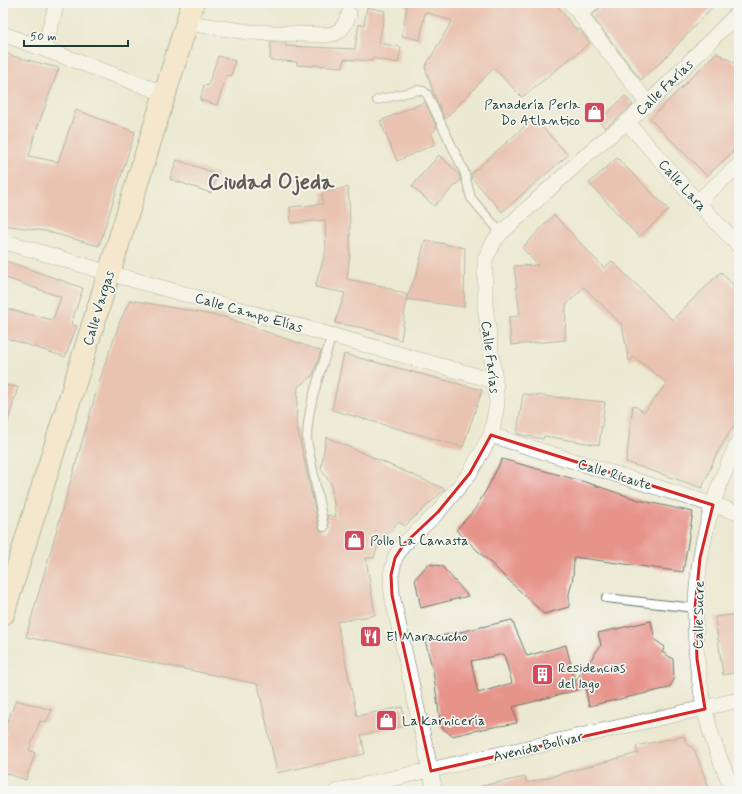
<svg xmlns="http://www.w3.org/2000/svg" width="742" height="794" viewBox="0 0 742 794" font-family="Mynerve,sans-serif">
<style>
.building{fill:#e6938a;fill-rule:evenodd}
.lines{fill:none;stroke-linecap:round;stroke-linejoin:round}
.lane-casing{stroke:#67796b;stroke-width:10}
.street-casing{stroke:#67796b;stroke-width:16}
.secondary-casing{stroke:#67796b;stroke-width:24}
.lane{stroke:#fff;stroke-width:8}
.street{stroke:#fff;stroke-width:15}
.secondary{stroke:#fce5c4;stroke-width:22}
.marked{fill:none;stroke:#d62828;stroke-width:3;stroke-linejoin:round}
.labels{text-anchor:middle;stroke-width:3.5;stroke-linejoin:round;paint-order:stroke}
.street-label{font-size:14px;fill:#1f3d34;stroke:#f6f6f2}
.poi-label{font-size:14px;fill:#1f3d34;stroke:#f6f6f2;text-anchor:start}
.town-label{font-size:22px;font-weight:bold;fill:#655b52;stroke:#f6f6f2}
</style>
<rect width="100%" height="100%" fill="#f6f6f2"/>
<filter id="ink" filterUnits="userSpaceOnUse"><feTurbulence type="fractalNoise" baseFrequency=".025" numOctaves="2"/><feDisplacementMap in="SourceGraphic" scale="8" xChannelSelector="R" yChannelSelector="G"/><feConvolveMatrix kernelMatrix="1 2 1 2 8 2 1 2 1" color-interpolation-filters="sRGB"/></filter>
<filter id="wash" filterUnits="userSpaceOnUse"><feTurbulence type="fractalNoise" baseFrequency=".012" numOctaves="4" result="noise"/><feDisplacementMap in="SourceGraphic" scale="16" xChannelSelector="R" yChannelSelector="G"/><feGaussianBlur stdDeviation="0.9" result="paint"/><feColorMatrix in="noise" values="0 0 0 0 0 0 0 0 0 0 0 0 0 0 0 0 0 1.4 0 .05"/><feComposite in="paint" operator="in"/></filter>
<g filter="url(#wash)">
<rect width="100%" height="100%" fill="#ece9d2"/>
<g id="blocks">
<path class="building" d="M404,3H555L577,31L579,29L590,43L522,97L494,68L445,119L435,97L425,67L452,21L425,12L420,40L402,36L407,6L403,5Z
M601,3H716L666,57L641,80L592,16L599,9Z
M367,7L385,11L379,43L401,47L398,63L372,58V61L344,59L343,67L313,65V66L297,65V62L270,60L271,42L286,43V46L355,49L359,24L364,25Z
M3,51L12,56L59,68L34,137L29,156L58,162L76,110L135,132L99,246L45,231L3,225Z
M716,53L739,65V146L707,176L650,119Z
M218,56L235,61L231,76L227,75L217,105L200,100L204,85L208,86Z
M625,96L633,105L605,128L599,121Z
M425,102L437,128L431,134L435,144L397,161L380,121Z
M534,118L568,155L502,212L472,178L471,174Z
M439,155L459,174L461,180L434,206L412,186Z
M617,158L669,210L639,237L589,183Z
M177,160L218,174L211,193L170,179Z
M348,187L350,220V253L347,279L382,286L407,295L401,340L364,328L335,323L345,293L315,287L326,250L325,220L291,223L290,207L323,204L322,193Z
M554,215L604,268L612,261L672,320L721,272L739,291V416L715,457L702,488L626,462L633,405L644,412L667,383L634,357L629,361L622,325L584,287L566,305L565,340L511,345L509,317L520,316L514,266L538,265L522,248Z
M425,240L465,248L464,307L406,299L417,273Z
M3,260L83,288L71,324L77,326L65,357L3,337V308L53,320L61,297L3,277Z
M130,300L224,317L321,351L313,375L298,387L296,422L319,528L322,532H325L329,528L327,515L336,517L331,484L321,469L326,437L445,489L405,526L398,522L378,546L374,558H366L375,615L337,622L357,716L402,707L405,726L361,735L365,754L277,773L258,684L26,637L100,379L120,321Z
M344,354L482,390L463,447L332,410Z
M3,385L18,387L6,428H3Z
M523,394L605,402L599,445L544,436L543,439L517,434Z
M502,459L585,482L639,500L693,512L683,572L574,557L573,577L569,594V607L544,614L456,530L475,509L488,487Z
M428,564L442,566L468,596L421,608L415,579Z
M739,614V672L723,675L715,617Z
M512,620L527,656L566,645L575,682L601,645L598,633L651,621L655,640L665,647L662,652L673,659L674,680L669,688L589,706L585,688L513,707L517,723L488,728L452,736L441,727L433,671L425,640ZM504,654L512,683L478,693L471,661Z
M16,700L52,710L46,722L40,721L29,750L35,753L26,780L3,772V740L7,730L5,729Z
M684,736L686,743L694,749L710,791H482L481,786L525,777L527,783L638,753L636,746Z"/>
</g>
</g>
<g filter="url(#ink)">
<use href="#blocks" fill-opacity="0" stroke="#67796b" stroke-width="1"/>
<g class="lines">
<defs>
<path id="lane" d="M377,100L418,90L423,91L427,94L464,171L471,198L501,233
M324,527L307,440C307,404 322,369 332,335
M606,598L695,608"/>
<path id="street" d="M571,3L648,104
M580,15L592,3
M187,23L249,32L325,35C340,34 344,28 349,14
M3,34L166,94
M44,49L57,3
M627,122L697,202L739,246
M697,202L739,165
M3,241L109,273L495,381
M491,435L739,513
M337,791L739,700
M435,791L392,595L391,575L395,558L399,551L404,544L438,512L470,473L491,435L497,404L495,381L485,305V259L495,240L501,233L593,149L627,122L648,104L739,12
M733,791C726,773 718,756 712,737C683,640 692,531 739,441"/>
<path id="secondary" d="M3,614L193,3"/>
</defs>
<use href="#lane" class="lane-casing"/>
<use href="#street" class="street-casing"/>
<use href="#secondary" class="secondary-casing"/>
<use href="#lane" class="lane"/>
<use href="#street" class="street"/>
<use href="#secondary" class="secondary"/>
</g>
</g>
<path d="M0 0H742V794H0ZM491,435L713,505L700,558L695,608L697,659L705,709L431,771L392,595L391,575L395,558L404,544L438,512L470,473Z" fill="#ece9d2" fill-opacity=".55" fill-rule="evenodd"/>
<path class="marked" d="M491,435L713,505L700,558L695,608L697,659L705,709L431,771L392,595L391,575L395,558L404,544L438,512L470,473Z"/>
<defs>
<symbol id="shop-square" viewBox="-11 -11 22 22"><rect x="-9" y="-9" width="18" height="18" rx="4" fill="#d1495b" stroke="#f6f6f2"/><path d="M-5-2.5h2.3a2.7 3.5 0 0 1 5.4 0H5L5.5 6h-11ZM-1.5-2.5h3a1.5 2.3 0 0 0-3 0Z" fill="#fff"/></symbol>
<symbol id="restaurant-square" viewBox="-11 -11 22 22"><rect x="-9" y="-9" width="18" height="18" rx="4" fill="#d1495b" stroke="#f6f6f2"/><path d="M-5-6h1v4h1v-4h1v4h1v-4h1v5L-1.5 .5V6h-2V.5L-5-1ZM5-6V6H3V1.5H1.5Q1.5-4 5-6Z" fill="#fff"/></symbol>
<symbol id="building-square" viewBox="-11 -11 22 22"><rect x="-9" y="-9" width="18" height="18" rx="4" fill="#d1495b" stroke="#f6f6f2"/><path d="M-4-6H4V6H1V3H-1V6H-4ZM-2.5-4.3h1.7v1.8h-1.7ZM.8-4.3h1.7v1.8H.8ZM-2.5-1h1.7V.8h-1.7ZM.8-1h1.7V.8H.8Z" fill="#fff"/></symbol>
</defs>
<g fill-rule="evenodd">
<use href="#shop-square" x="582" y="100" width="25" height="25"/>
<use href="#shop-square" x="342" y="528" width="25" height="25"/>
<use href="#restaurant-square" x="358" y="624" width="25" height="25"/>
<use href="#building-square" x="530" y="662" width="25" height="25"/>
<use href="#shop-square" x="374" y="708" width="25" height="25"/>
</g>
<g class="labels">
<g class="street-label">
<text transform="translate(664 87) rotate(-44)" y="5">Calle Farías</text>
<text transform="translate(683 185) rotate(48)" y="5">Calle Lara</text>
<text transform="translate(98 308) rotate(-73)" y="5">Calle Vargas</text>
<text transform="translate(249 312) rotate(16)" y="5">Calle Campo Elías</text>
<text transform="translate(491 357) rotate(83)" y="5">Calle Farías</text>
<text transform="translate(615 474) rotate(17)" y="5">Calle Ricaute</text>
<text transform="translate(698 615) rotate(-89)" y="5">Calle Sucre</text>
<text transform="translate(538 746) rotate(-13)" y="5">Avenida Bolívar</text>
</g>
<g class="poi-label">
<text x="580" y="109" text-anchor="end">Panadería Perla<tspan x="580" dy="16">Do Atlantico</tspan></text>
<text x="370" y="545">Pollo La Canasta</text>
<text x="386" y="641">El Maracucho</text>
<text x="558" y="672">Residencias<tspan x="558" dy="16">del lago</tspan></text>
<text x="402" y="725">La Karnicería</text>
</g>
<g class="town-label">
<text x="271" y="189">Ciudad Ojeda</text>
</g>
</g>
<rect width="742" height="794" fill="none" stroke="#f6f6f2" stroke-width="16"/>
<path d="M24 40v6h104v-6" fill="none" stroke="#1f3d34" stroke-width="2"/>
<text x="30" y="40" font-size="12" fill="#1f3d34" stroke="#f6f6f2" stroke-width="3" paint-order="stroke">50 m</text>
</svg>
